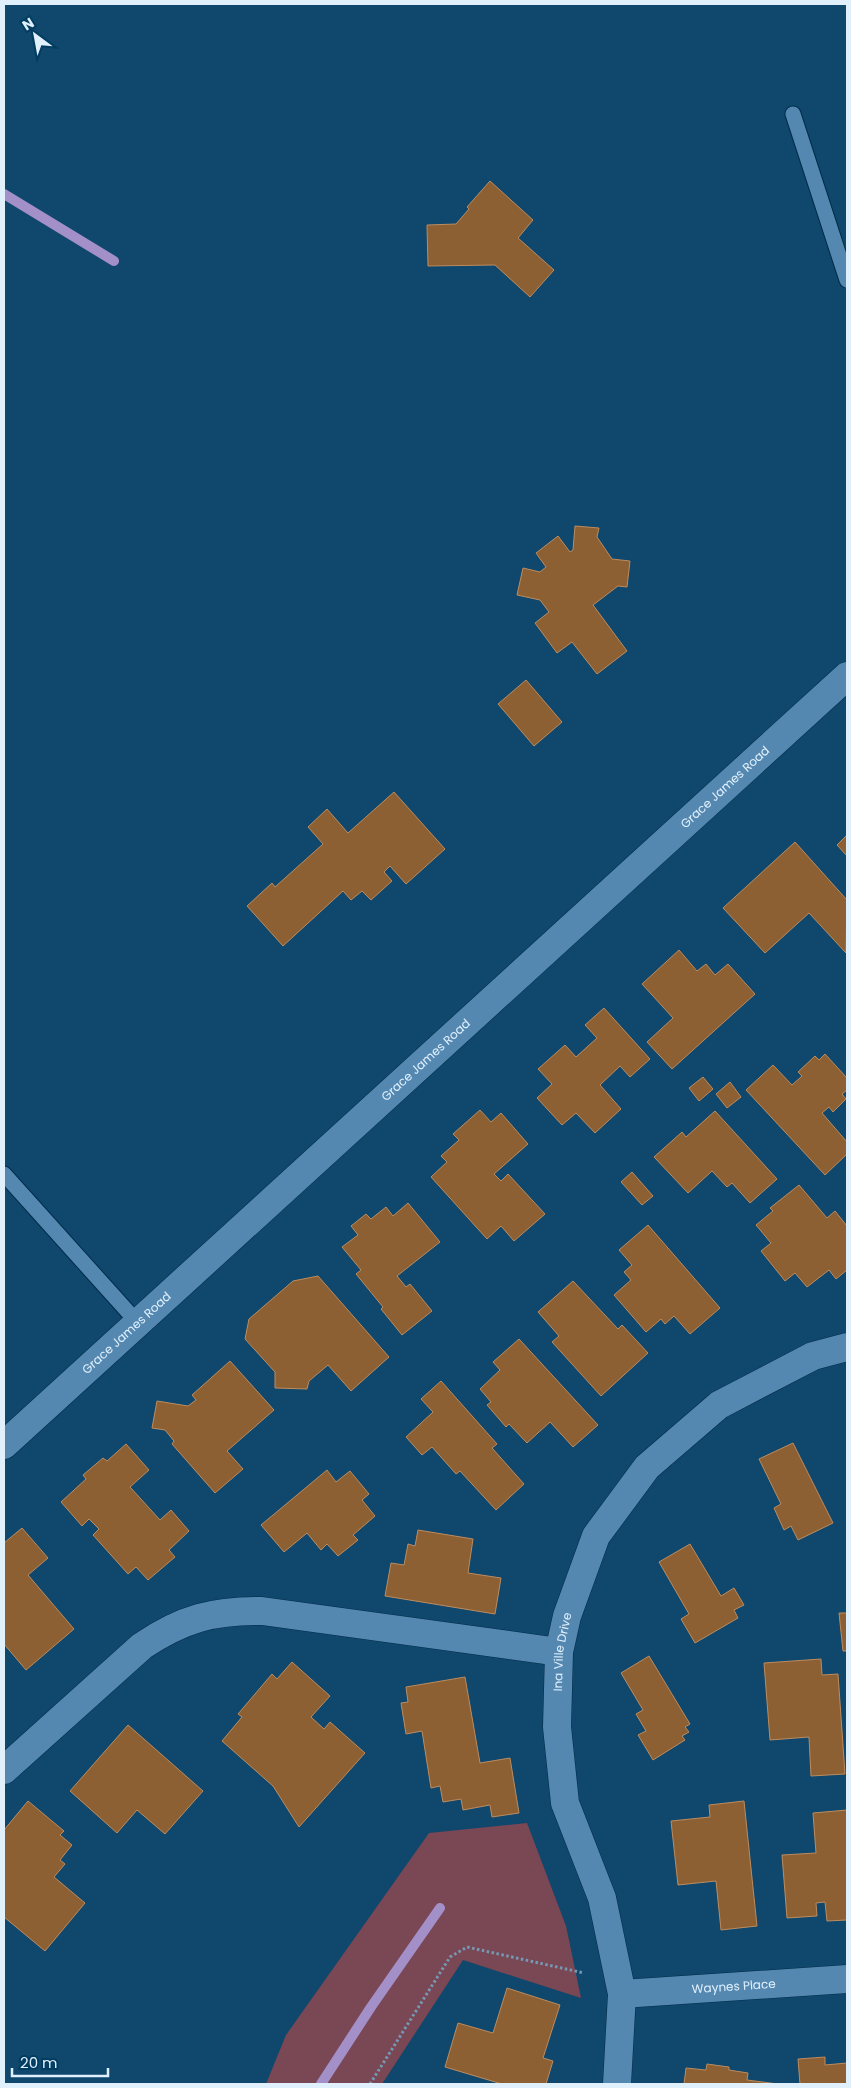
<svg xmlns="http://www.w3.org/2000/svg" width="851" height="2088" viewBox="0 0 851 2088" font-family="Poppins,sans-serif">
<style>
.green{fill:#7a4754}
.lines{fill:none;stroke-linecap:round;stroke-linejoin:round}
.stream{stroke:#a390c8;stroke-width:10}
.building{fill:#8d6033;stroke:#bc8c5f}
.lane-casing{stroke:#022c48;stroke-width:17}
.street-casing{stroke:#022c48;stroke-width:29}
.path{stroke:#7599b3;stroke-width:3;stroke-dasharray:2.5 2.5;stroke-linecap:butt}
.lane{stroke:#5488b1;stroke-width:15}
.street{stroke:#5488b1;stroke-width:28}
.labels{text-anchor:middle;stroke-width:4;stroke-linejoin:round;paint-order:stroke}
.street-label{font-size:12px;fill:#e0f0fd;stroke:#013c61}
</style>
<rect width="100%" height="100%" fill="#10476c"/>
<path class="green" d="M527,1823L566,1926L581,1998L463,1960L382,2084H266L286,2035L429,1833Z"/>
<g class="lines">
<path class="stream" d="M4,194L114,261
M321,2084L371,2007L440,1908"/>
</g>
<path class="building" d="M490,181L533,220L518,238L554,270L530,297L495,265L428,266L427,225L456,224L469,209L467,207Z
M575,526L599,528L597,537L612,559L630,561L627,587L618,586L593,605L627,651L597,674L572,642L557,653L535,623L549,612L540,600L517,595L523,568L540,572L546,567L536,553L558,536L570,552L573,550Z
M526,680L562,722L534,746L498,704Z
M394,792L445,849L406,884L390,866L384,872L392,881L371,900L362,891L351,900L343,891L283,946L247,906L272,883L275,887L323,844L308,827L327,809L348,833Z
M847,835V856L837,845Z
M795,842L847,900L846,953L809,913L765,953L723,908Z
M679,950L697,971L706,964L715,975L728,964L755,994L672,1069L647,1042L673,1018L642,984Z
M604,1008L650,1059L630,1077L620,1066L600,1085L621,1109L595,1133L576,1113L562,1125L537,1098L552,1084L538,1069L565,1045L576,1057L597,1038L585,1025Z
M825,1054L847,1078V1090L842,1094L846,1099L833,1112L829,1107L822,1113L847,1142V1154L825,1175L746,1090L773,1065L792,1085L802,1076L798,1072L815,1056L819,1060Z
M703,1077L713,1089L699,1101L689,1088Z
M730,1082L741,1097L727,1108L716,1094Z
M480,1110L491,1122L501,1113L528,1144L494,1174L501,1181L508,1174L545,1214L514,1241L501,1226L487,1239L431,1177L447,1162L441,1156L459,1140L453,1134Z
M715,1111L777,1179L750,1203L732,1183L727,1187L712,1171L688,1193L654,1157L682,1132L686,1137Z
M632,1172L653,1196L642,1205L621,1182Z
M799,1185L827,1218L835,1211L847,1226V1270L836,1279L829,1270L807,1287L795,1273L785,1281L761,1251L771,1243L756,1225L773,1211L770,1208Z
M408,1203L440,1242L397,1276L406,1287L410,1284L432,1311L402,1335L381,1309L383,1307L356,1274L361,1270L342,1247L358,1235L351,1226L366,1214L371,1219L386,1207L393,1216Z
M648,1225L720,1308L690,1334L674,1316L665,1324L661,1319L646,1332L614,1295L631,1280L624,1272L632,1265L619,1250Z
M318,1276L389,1357L351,1391L328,1365L309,1381L307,1389L275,1388V1372L245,1339L249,1319L293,1281Z
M573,1281L618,1329L622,1325L648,1353L601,1396L552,1342L559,1336L538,1312Z
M519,1339L598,1425L573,1447L550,1422L527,1443L509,1424L506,1427L487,1405L491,1402L480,1389L500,1370L493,1362Z
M230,1361L274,1410L227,1451L243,1469L215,1493L172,1444L174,1441L165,1430L152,1428L157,1401L188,1406L196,1400L192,1395Z
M441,1381L497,1444L492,1448L524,1484L496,1510L460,1471L456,1474L432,1447L422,1455L406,1437L433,1412L421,1399Z
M793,1443L833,1523L798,1540L791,1526L784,1530L774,1508L781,1504L759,1459Z
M126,1444L149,1470L130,1487L160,1520L171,1510L189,1531L169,1550L175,1557L148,1580L136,1567L128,1574L93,1535L99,1529L89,1519L82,1526L61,1502L86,1479L83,1475L103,1458L107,1461Z
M327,1470L336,1482L350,1471L369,1494L362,1500L375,1516L353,1535L358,1540L338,1556L327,1544L321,1550L307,1533L284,1552L261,1525Z
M22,1528L48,1558L28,1575L74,1629L26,1670L4,1644V1543Z
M418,1530L473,1539L468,1573L501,1578L495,1614L385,1596L391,1563L404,1565L408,1544L415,1546Z
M690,1544L721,1596L734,1588L744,1605L734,1610L738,1618L695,1643L681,1619L689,1614L659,1562Z
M839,1613H847V1651H843Z
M649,1656L690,1724L685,1727L689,1732L682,1736L685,1740L653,1760L638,1735L646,1731L636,1714L643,1710L621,1673Z
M821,1659L822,1675L838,1674L845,1774L811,1776L809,1737L770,1740L764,1663Z
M292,1662L330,1696L311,1717L324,1729L330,1722L365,1753L299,1827L273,1786L222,1741L242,1717L238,1714L272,1674L277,1679Z
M465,1677L480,1763L510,1758L519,1813L492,1817L490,1805L463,1810L461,1799L443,1802L440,1786L431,1788L422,1731L406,1734L401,1703L408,1702L406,1687Z
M128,1725L203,1791L165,1834L137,1810L117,1833L70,1791Z
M28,1801L64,1831L60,1835L72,1845L60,1860L65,1864L54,1877L85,1903L45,1951L4,1917V1830Z
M744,1801L757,1926L721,1930L716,1881L678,1885L671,1821L710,1817L709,1805Z
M847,1810V1920L827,1921L825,1902L816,1903L817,1916L787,1918L782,1855L816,1853L813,1813Z
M507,1988L560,2005L543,2058L553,2061L546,2084H502L445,2067L458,2023L493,2033Z
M825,2057V2065L847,2063V2084H800L798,2059Z
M707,2064L729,2067V2070L748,2073L747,2080L778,2084H684L686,2068L706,2070Z"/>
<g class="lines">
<defs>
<path id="lane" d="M793,114L847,280
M4,1174L138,1323"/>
<g id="street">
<path id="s1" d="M4,1445L847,676"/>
<path d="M4,1770L142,1646C182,1619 214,1610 262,1611L559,1652"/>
<path id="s2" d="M622,1994L847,1979"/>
<path id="s3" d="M617,2084L622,1994L602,1898L565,1803L557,1727L559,1652L567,1616L596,1536L647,1467L719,1405L813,1356L847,1347"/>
</g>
</defs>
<use href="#lane" class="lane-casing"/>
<use href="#street" class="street-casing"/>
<path class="path" d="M370,2084L450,1957L467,1947L584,1973"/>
<use href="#lane" class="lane"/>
<use href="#street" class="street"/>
</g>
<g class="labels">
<g class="street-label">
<text dy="4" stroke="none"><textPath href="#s1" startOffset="976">Grace James Road</textPath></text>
<text dy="4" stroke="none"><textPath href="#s1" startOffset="571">Grace James Road</textPath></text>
<text dy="4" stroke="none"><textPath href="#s1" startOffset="166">Grace James Road</textPath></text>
<text dy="4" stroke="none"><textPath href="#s3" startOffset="442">Ina Ville Drive</textPath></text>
<text dy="4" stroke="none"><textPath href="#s2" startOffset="112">Waynes Place</textPath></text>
</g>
</g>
<rect width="851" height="2088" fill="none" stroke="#e0f0fd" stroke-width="10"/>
<g transform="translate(35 35) rotate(328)" stroke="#013c61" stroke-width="4" paint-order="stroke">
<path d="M0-4L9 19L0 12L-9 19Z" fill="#e0f0fd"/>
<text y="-8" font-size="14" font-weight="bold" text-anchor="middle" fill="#e0f0fd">N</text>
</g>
<path d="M12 2068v8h96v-8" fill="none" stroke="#e0f0fd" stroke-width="2.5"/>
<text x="20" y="2068" font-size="15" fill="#e0f0fd" stroke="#013c61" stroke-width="4" paint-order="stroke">20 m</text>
</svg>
